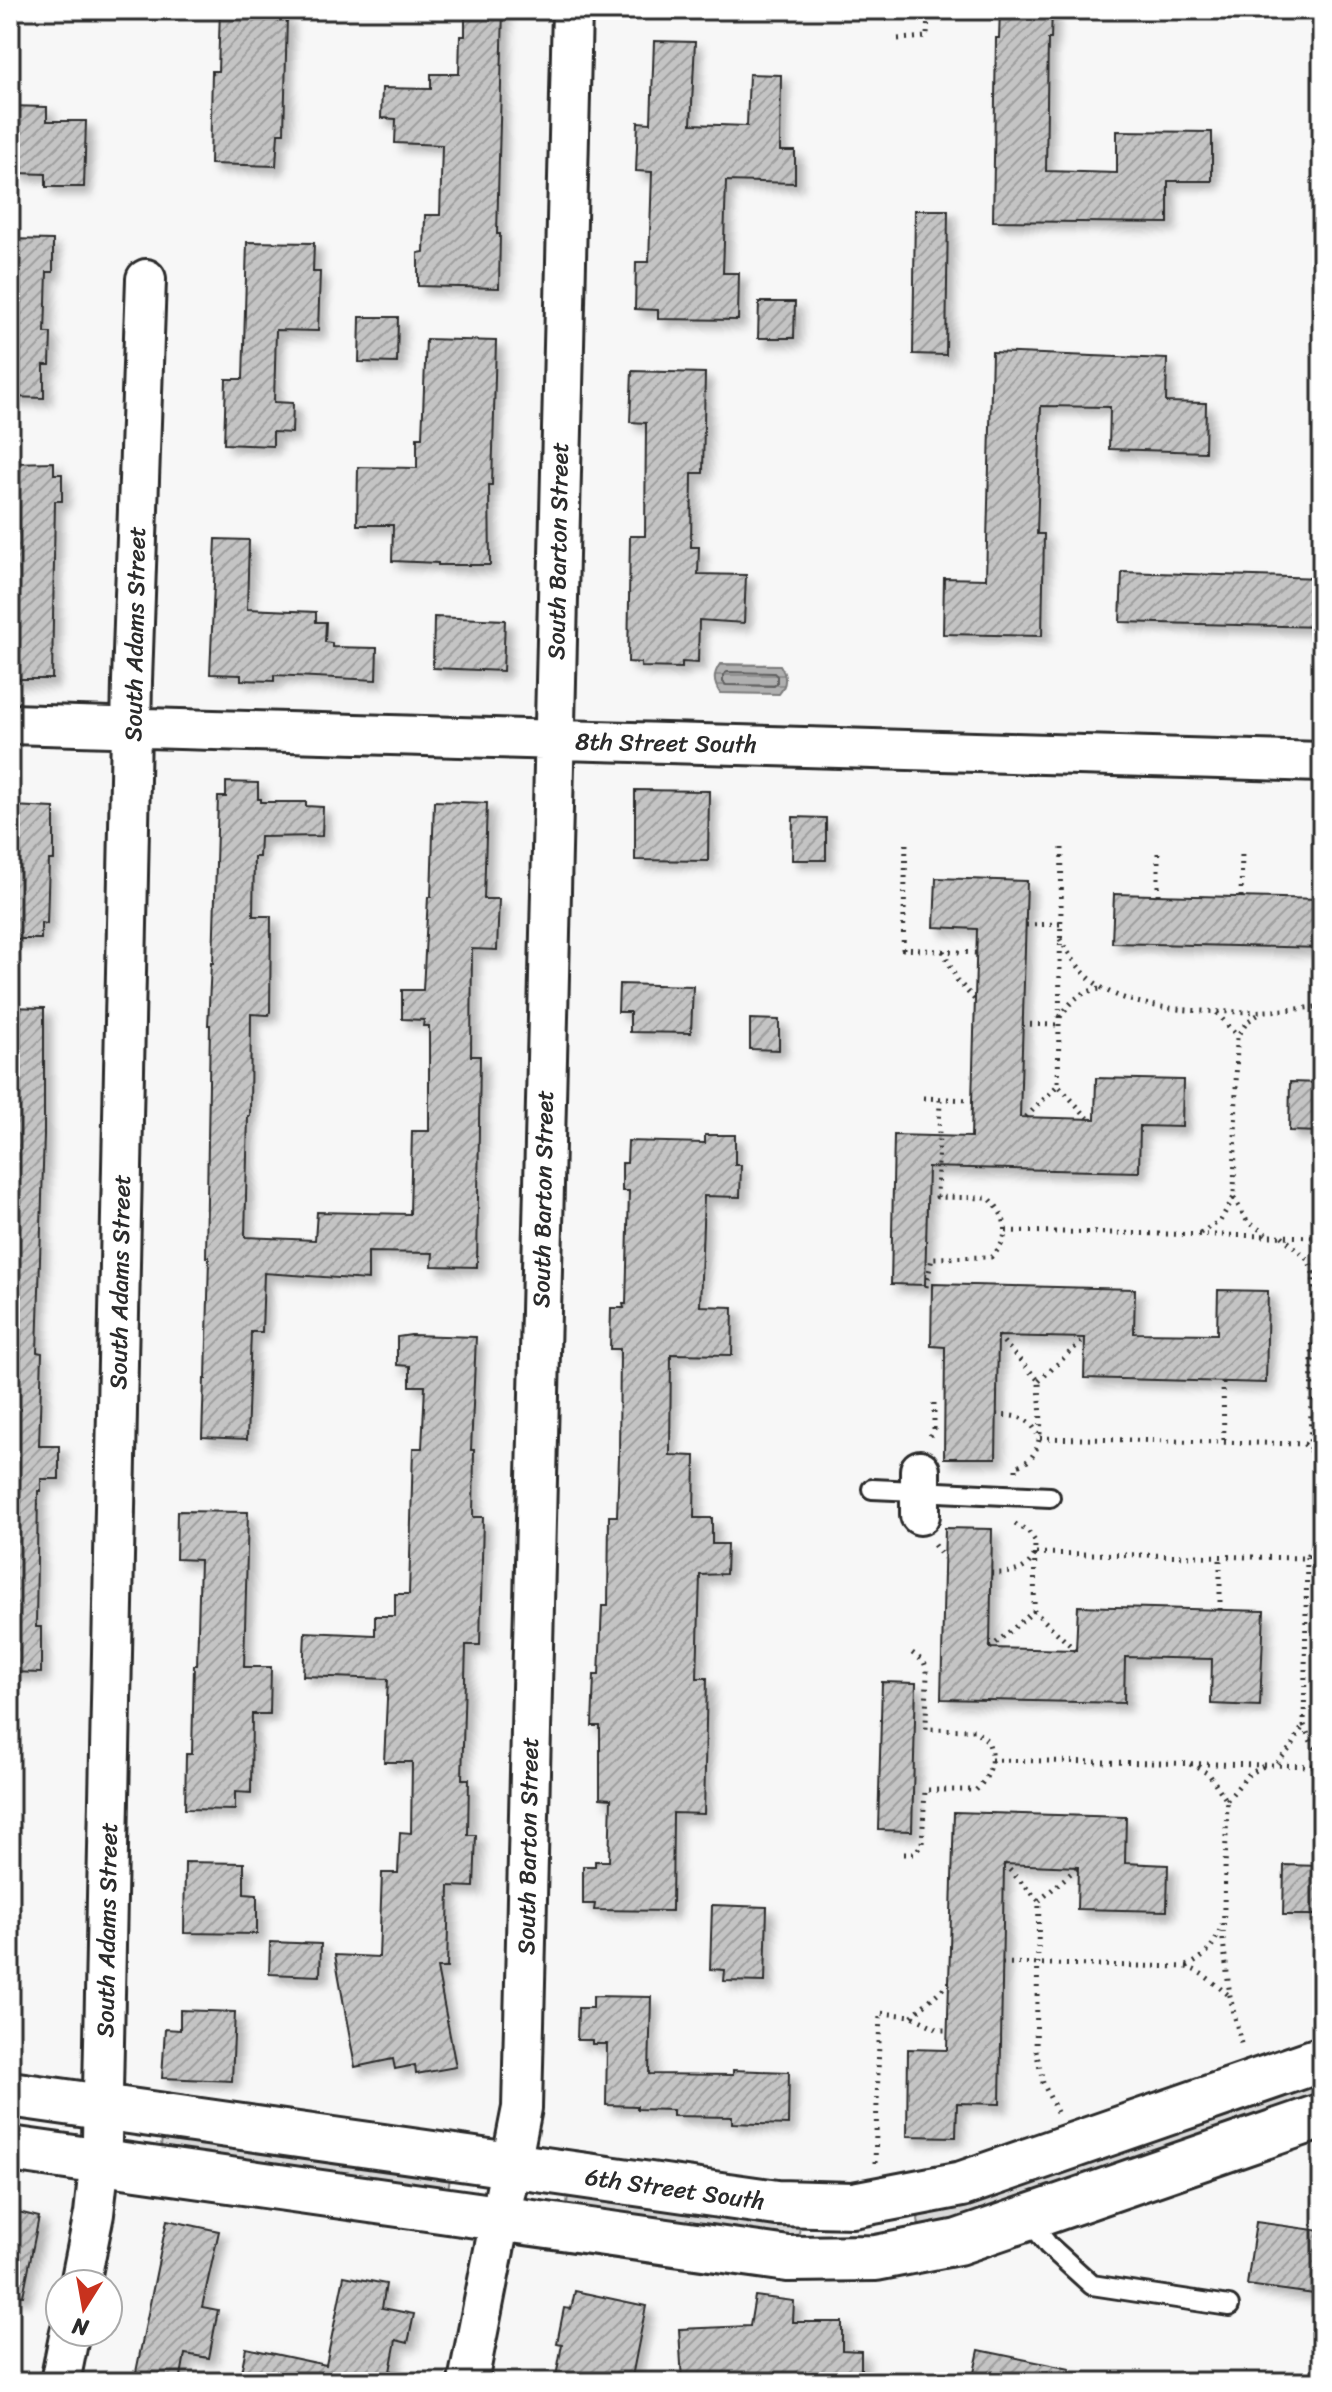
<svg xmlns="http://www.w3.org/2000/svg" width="1332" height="2392" viewBox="0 0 1332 2392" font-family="Sriracha,sans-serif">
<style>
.grass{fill:#d9d9d9;stroke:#828282;stroke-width:2}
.water{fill:url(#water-rules);stroke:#7b7b7b;stroke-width:2}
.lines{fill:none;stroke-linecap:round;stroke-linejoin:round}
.shore{stroke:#606060;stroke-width:2}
.building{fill:url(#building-hatch);stroke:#2b2b2b;stroke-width:2;filter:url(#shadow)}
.lane-casing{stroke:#2b2b2b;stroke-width:24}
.street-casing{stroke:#2b2b2b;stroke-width:44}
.secondary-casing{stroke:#2b2b2b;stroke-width:50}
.path{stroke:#2b2b2b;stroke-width:5;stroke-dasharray:2 6;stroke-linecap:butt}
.lane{stroke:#fff;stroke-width:18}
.street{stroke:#fff;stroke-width:38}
.secondary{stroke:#fff;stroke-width:44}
.labels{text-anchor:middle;stroke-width:8;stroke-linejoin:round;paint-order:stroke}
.street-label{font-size:24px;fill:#2b2b2b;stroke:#fff}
</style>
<defs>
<pattern id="water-rules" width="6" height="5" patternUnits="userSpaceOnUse" patternTransform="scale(2)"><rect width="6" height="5" fill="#b0b0b0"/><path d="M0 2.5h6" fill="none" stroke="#8f8f8f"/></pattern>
<pattern id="building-hatch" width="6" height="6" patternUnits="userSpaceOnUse" patternTransform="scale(2)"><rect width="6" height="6" fill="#c4c4c4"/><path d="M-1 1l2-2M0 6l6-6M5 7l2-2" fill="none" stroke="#9f9f9f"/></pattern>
<filter id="shadow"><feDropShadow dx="7" dy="7" stdDeviation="4" flood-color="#0004"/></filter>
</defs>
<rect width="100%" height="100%" fill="#f7f7f7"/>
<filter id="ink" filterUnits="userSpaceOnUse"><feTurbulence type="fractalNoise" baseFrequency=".0125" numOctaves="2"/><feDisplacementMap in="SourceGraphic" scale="16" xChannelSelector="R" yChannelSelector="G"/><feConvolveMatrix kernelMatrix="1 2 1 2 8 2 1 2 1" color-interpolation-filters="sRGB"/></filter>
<g filter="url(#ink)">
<path class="grass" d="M1322,2074V2101L920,2231L918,2219L922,2210Z
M162,2138L442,2171L450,2179L448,2189L169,2157L161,2147Z
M568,2195L791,2219L800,2227L798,2238L788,2243L573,2213L567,2204Z"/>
<path class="water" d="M720,664L780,665C787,676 787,684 779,694L720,693C713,682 713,674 720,664Z"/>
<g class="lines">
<path class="shore" d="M727,672L774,673L777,676V683L774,686L726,685L723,682V675Z"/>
</g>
<path class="building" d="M220,10H280V16H287L284,133H278L276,166L210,164L212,71H218Z
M465,10H503L497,234H500L499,288L418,286V253L424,252L425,215H440L442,145L395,143L396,119L381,118L382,88L431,89V74H459L460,36H465Z
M1000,10H1052L1051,39H1048L1046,171L1117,173V131L1212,132V181H1168V223L993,221L996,38H999Z
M654,41L695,42L691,124L747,126L749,74L781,75L780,151H795V183L726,181L723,273H739L738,320L658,319V310L635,309L636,262H649L652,172L636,171L638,122L651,123Z
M10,106L47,107V121H86L84,187H46V174L18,173V167H10Z
M915,210H948L946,355L913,354Z
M10,239L53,240V272H47L45,333H51L50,365H44V398L10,397Z
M247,242L314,243L313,272H320L318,331L276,330L274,402L293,403L292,433L273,432V446L224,444L226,379H243Z
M759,302H795L794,338H758Z
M360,317H398L397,363L359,362Z
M426,339L496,341L492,485H489L490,565H438V563L392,561L393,525H357L358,467L417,468V437H422Z
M992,352L1167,359L1166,402L1206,403L1205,452L1109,449L1110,407L1041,406L1037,534H1044L1042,636L943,634L944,578L986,579Z
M632,371L705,373L703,473H692L691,547H699L698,574L746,575L744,623L699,620L698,663L682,662V668L641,667V663L628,662L630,536H645L646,423L630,422Z
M54,462V474H62V501H55L52,679H10V463Z
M216,539L249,540L247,609L316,612V622H326L325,642L332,643V647L377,648L376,680L274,675V681L241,680V675L210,674Z
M1122,572L1322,578V627L1120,622Z
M434,617L505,620L503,671L433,668Z
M226,782L258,783V799H261V802H306V806L323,807L322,836L260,837L259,857H254L253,916H271L270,1012L268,1015L251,1014L250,1116H248L245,1237L315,1240L317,1212L410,1214L412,1131H429V1026H423L424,1020L402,1019V990H423L428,897H431L434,801L487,803L484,899H499L497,950L472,949L471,1056H480L477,1267L432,1266L433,1253L368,1252V1280L264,1273L262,1332H251L247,1439L202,1437L204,1379H206L209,1257H206L210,1025H208L211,963H213L218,797H226Z
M635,790L709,791L708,861L635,860Z
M13,806L54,808V860H49L47,924L41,923V939H10Z
M793,817L826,818V860H792Z
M936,878L1027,881L1020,1117L1095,1119L1096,1078L1183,1080L1182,1127L1140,1126L1139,1172L928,1167L925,1285L891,1284L894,1135L971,1137L977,929L934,927Z
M1114,894L1322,899V948L1112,943Z
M619,984L693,986L691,1033L630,1032V1012H618Z
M10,1007L44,1008V1135L37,1352L42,1353L39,1446H59V1479H41V1491H38L36,1627H41V1673L10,1672Z
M750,1019L779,1020V1050L750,1049Z
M1290,1082L1322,1083V1132L1289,1131Z
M705,1135H735V1165H741L740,1197L704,1196L700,1306L733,1307L732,1355L671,1354L670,1455L695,1456L694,1518H712V1544H727L726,1574L700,1575L697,1678H707L704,1814L673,1813L672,1911L594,1910L595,1904H583V1866H595V1861H609L611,1799L600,1798V1726H592L594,1675H599L602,1606H608L609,1516H617L619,1456L620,1349H610L611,1308H624L623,1304H626L629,1191H622V1163H627L628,1141L705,1143Z
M932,1284L1135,1289L1134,1333L1217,1334L1218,1290L1268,1291L1266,1383L1084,1378L1085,1338L998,1336L996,1458H944L945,1347L931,1346Z
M411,1335L476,1337L471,1450H474L473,1517H483L480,1645H466L462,1779H469L468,1835H476L474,1887L449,1886L447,1968H437L456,2067L416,2074L415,2065L395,2069L393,2059L355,2067L335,1955L379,1957L382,1873H398L400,1832L411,1833L412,1762H384L388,1679L303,1676L305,1632L375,1635V1616H395V1594H409L413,1448H422L425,1386H410V1366L397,1365V1337Z
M177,1511L248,1512L244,1667H271L270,1714H252L251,1793L235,1792V1810L185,1809L186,1754H192L194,1665H197L200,1560L176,1559Z
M945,1528L992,1529L990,1648L1076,1650L1078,1606L1264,1611L1260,1706L1211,1704L1212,1659L1125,1657L1124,1703L941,1699Z
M882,1682L916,1683L912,1831L878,1830Z
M954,1812L1126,1817L1125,1863L1168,1865L1167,1911L1077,1909L1078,1867L1004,1864L1000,2104L957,2103L956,2137L907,2136L908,2049L947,2050Z
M185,1862L244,1863V1894L257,1895V1934L184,1933Z
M1284,1865L1322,1866V1915H1283Z
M712,1905L767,1907L765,1982L724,1981L725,1970L710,1969Z
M270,1942L321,1944L320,1976L269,1974Z
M593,1996L651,1997L649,2074L733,2075V2070L789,2072L788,2125L732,2123V2117L673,2116V2110L637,2109V2106L606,2105L607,2044H592V2040H577L578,2008H593Z
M180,2010L235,2012L232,2081L162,2078L165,2029L180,2030Z
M10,2210L39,2217L23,2296L10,2295Z
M167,2220L219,2231L202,2307L218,2310L209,2358L185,2354L180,2382H134Z
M1256,2222L1322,2231V2295L1247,2285Z
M344,2276L386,2284L382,2308L414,2314L408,2343L396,2340L388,2382H239L246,2348L326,2365Z
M575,2291L646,2306L631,2382H555L562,2344L557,2343L564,2308L571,2309Z
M755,2296L794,2301L793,2322H842V2350L861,2351V2382H682L679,2329L750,2326Z
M979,2350L1070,2369L1068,2382H972Z"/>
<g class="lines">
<defs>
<path id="lane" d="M872,1489L1050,1497
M1028,2218L1048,2245L1092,2285L1229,2306"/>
<path id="street" d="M10,724L1322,762
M920,1515V1470
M80,2284L94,2214L102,2140L132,681L146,279
M60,2382L70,2332
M468,2382L522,2108L572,10"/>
<path id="secondary" d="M10,2094L777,2203L853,2205L962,2184L1322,2059
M10,2149L788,2259L876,2258L958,2242L1322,2116"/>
</defs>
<use href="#lane" class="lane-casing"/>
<use href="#street" class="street-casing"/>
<use href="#secondary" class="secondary-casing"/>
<path class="path" d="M898,39L927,37L928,10
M906,844L903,949L976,953
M1062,848L1058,1085L1088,1118
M1158,895V852
M1241,897L1242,852
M1026,925L1060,924
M1060,939C1071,958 1084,977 1104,989C1152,1018 1267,1014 1322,1006
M943,951L957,980L975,1000
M1217,1013L1237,1036
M1060,1017C1072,1000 1081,990 1103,989
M1022,1024L1059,1025
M923,1098L972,1100
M1026,1117L1058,1085
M1234,1198L1247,1221L1266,1234
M1006,1231L1322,1237
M1200,1233L1220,1221L1234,1197L1237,1036L1248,1021L1261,1013
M1282,1236L1309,1261L1314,1276L1310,1449
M1314,1275L1322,1260
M926,1287L932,1258L991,1257C1012,1238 1008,1217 989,1198L937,1197L940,1100
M998,1336L1039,1381C1039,1407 1050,1459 1016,1466V1471
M1039,1381L1085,1338
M1223,1382L1224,1442
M996,1415C1014,1416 1029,1415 1037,1434
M930,1436L934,1429V1403
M1040,1438L1304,1444L1310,1450L1322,1475
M1015,1524L1028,1531L1035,1541L1034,1611L1076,1651
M934,1545L944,1558
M1036,1553L1303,1558L1307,1557L1322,1527
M1307,1557L1304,1725L1312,1744L1322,1755
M991,1573C1012,1573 1025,1573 1035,1554
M1220,1610V1557
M990,1648L1034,1611
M991,1760L1322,1766
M1277,1763L1292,1746L1303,1726
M1190,1764L1209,1774L1227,1801L1223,1941L1230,1996L1242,2048
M1227,1800L1248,1775L1267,1764
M904,1854H914L922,1844L925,1790H976C991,1775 995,1761 988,1741L974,1730L926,1729L927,1670L924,1662L911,1652
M1004,1864L1039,1901L1036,2050L1043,2083L1057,2112
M1039,1901L1078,1867
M1002,1963L1186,1967C1204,1972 1215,1985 1230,1996
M1187,1966C1207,1957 1215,1944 1222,1924
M912,2016L950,1982
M875,2163L880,2013L912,2016L940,2030H949"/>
<use href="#lane" class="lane"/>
<use href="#street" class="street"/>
<use href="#secondary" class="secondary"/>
</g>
</g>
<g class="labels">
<g class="street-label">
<text transform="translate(558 551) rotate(-89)" y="8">South Barton Street</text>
<text transform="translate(135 634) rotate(-89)" y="8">South Adams Street</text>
<text transform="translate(666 743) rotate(1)" y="8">8th Street South</text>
<text transform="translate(543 1199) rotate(-89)" y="8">South Barton Street</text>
<text transform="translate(120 1282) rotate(-89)" y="8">South Adams Street</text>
<text transform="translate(528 1846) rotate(-89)" y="8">South Barton Street</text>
<text transform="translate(107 1930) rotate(-89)" y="8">South Adams Street</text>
<text transform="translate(675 2189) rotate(8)" y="8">6th Street South</text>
</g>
</g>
<rect width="1332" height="2392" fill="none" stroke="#fff" stroke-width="40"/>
<rect x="20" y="20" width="1292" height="2352" fill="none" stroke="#2b2b2b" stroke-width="3" filter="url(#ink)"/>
<g transform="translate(84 2308) rotate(191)"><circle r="38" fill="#ffffff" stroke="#aaaaaa" stroke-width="2"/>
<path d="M0-6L14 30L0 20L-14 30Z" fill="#c8321e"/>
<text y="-12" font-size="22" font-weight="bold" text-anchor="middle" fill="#2b2b2b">N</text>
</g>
</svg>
